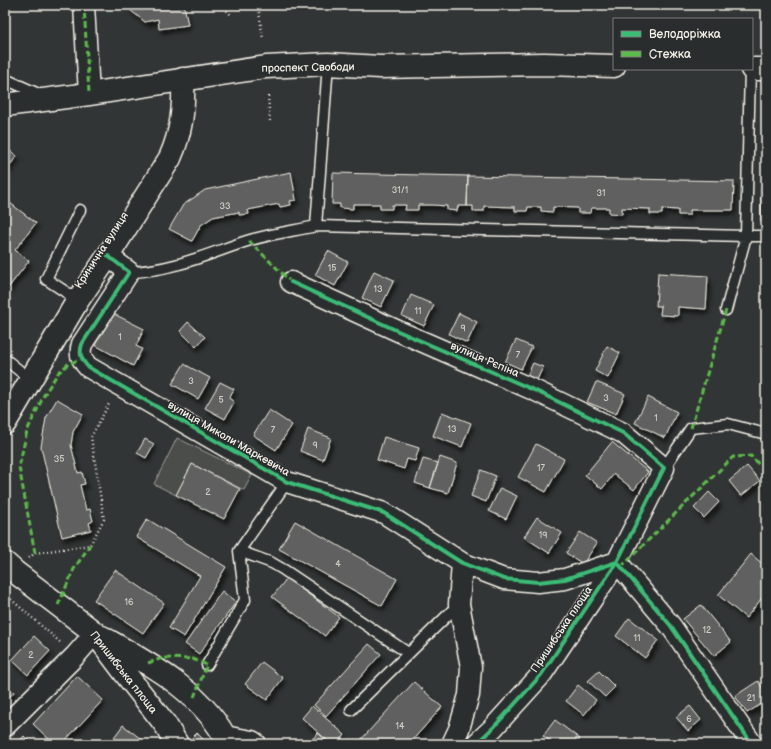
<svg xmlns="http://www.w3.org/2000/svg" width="771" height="749" viewBox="0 0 771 749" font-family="'Balsamiq Sans',sans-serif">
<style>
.green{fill:#4b4d4c;stroke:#a09f9a}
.building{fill:#5f605f;stroke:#f4f1e8;filter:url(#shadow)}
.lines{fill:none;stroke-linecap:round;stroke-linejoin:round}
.service-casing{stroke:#f4f1e8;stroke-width:13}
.minor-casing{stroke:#f4f1e8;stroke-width:23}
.tertiary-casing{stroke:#f4f1e8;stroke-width:25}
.primary-casing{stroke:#f4f1e8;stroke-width:25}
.path{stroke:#f4f1e8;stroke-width:2.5;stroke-dasharray:1 3;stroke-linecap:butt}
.service{stroke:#2a2d2e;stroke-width:10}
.minor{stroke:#2a2d2e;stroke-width:20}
.tertiary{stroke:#2a2d2e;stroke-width:22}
.primary{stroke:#2a2d2e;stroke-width:22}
.quiet{stroke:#5cbc4b;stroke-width:3;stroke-dasharray:6 3;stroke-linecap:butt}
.cycleway-casing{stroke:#2a2d2e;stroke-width:6}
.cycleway{stroke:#3abd76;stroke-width:4}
.labels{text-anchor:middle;stroke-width:3;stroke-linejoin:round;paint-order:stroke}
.number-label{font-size:9px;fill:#cfcdc6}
.street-label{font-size:11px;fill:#f4f1e8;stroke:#2a2d2e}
</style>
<defs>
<filter id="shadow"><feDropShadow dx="2.5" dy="4.5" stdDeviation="2" flood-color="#0009"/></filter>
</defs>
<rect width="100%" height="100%" fill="#323535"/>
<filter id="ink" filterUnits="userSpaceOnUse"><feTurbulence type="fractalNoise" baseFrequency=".025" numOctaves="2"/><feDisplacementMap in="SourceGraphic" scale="8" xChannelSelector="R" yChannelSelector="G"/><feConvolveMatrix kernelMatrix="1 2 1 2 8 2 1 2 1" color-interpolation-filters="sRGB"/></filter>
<g filter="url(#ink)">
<path class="green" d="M177,438L252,475L244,490L192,464L176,495L154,484Z"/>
<path class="building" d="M130,5H184L188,25L159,29L158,19L145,22L130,10Z
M5,147L17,156L5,172Z
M291,172L296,200L290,201L291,205L280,207L279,204L248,210L249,214L239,215V212L213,217L201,225L192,241L169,229L183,205L205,190Z
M333,173L468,176L467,206H458L457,211L447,210V206L432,205H418V210H405L406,205H392V209H380V204H353V209L340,208V204H332Z
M468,176L734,181L733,210H690V215H678V210L662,209V214H650V209L622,208V214L609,213V208H591L590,213H578V208L553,207V212L541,211V207H528L527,211H515V207L484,206V211H473V206H467Z
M761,187H766V221H761Z
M10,203L36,223L15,250L29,261L5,292V209Z
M328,251L348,262L335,286L315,275Z
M374,271L394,280L381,307L362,298Z
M658,273L708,276L706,309L678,307V316L660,315L661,306H656Z
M411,295L434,305L424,326L402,316Z
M112,313L144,329L136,346L142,349L133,366L95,345Z
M459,313L477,322L467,343L449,334Z
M188,322L205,337L196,347L180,331Z
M516,340L532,347L521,369L505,362Z
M607,346L620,353L608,378L595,371Z
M533,363L543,367L536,382L526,378Z
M184,364L210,378L198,399L172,384Z
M220,382L234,389L229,398L234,402L225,419L205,408Z
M596,382L625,394L616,414L587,402Z
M648,397L677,412L665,438L635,423Z
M57,399L83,414L73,432L71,445L78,473L82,472L85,484L80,485L86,510L90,509L93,521L89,523L91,530L62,537L41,447L46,418Z
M269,410L292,425L276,450L253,435Z
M442,412L471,423L462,447L433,436Z
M308,429L331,438L323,460L300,451Z
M384,437L419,448L415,461L407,459L404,469L377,460Z
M145,439L154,444L146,458L137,453Z
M612,442L648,472L634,490L614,474L602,489L585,475Z
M536,444L564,459L546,492L518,477Z
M440,457L457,463L448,493L430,488Z
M423,459L438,463L430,488L415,483Z
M192,464L240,489L224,519L176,495Z
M747,466L760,481L741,496L729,481Z
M481,470L496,476L486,502L471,496Z
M500,488L517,496L506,519L489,511Z
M709,492L719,502L704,518L694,508Z
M537,517L562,533L549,553L524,537Z
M147,519L226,567L184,637L169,628L200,576L136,537Z
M295,521L397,579L382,606L279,549Z
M580,532L597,543L583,564L566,553Z
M751,554L766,567V593L746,618L718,595Z
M115,570L164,603L143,633L94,600Z
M287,578L339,617L325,636L272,597Z
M222,591L236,602L199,654L185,644Z
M701,605L731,642L714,656L683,619Z
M629,618L658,640L645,658L616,636Z
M34,636L50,651L28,675L12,660Z
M369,644L381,654L326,716L314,705Z
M262,662L283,678L267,700L245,684Z
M599,671L615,687L605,697L588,681Z
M77,676L103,700L62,744H54L33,724Z
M758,681L766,693V701L747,713L735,696Z
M414,682L442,707L409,744H357Z
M5,683L14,692L5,702Z
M578,685L596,700L584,715L566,701Z
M312,706L345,735L337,744H331L302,718Z
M690,706L701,720L688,731L676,717Z
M555,720L580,739L576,744H554L543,736Z
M123,725L141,739L137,744H117L112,740Z
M197,733L205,741L202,744H192L189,741Z
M318,733L329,743V744H308Z
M24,736L32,744H17Z"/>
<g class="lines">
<defs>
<path id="service" d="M750,69L746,236H766
M5,79L43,96
M316,226L328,64
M129,272C171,271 208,254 247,241C269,234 293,231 316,226L746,236L726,310
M78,300L46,279L80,210
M5,359L31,380
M664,468L691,428L728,424L766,434
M239,551L272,563L284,570L408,653
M207,665L245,600L239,551L287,482
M351,710L459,604"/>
<path id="minor" d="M84,5L89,94
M108,256L129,272L82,344C79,354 81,359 88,367L287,482L384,513L462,563L504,579L538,582L565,579L617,562L671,626L752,744
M291,282L398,331L536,391L623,433L664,468L617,562L541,675L493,728L476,744
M5,726L75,656L95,633
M224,736L252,741L256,744
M452,744L459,729L469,695L471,667L459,604L462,563"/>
<path id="tertiary" d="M5,423L78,300L108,256L170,158C182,131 184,108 183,79
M5,563L15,572L95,633L128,677L165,724L177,744
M102,637C151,665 202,691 229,744"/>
<path id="primary" d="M752,69H766
M5,105L89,94L266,67L328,64L380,67L544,64L614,66"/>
</defs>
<use href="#service" class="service-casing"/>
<use href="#minor" class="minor-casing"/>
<use href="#tertiary" class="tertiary-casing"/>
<use href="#primary" class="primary-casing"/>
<path class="path" d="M221,5L232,16
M454,5V9
M279,9V5
M259,12L263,39
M268,96L270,121
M29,558L35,553L90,545L104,519L91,437L110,402
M5,594L61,643"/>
<use href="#service" class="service"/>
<use href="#minor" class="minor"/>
<use href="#tertiary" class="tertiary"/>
<use href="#primary" class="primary"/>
<path class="quiet" d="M84,5L89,94
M249,241L291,282
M691,428L726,310
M35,553L19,467L27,431L44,395L58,373L68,364L81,359
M621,567L733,457L751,456L766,472
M58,605L74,569L90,545
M148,663L163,658L193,659L207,665L194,697"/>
<defs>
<path id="cycleway" d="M108,256L129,272L82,344C79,354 81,359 88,367L287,482L384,513L462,563L504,579L538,582L565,579L617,562L671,626L752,744
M291,282L398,331L536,391L623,433L664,468L617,562L541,675L493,728L476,744"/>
</defs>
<use href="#cycleway" class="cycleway-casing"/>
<use href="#cycleway" class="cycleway"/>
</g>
</g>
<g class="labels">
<g class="number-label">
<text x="400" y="193">31/1</text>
<text x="601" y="196">31</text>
<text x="225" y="209">33</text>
<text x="332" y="271">15</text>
<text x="378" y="292">13</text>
<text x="418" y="314">11</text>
<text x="463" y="331">9</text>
<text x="120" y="340">1</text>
<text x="518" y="358">7</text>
<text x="191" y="384">3</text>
<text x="606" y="401">3</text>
<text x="221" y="403">5</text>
<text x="656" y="421">1</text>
<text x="452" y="432">13</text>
<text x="273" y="433">7</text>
<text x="315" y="448">9</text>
<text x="59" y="462">35</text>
<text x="541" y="471">17</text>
<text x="208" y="495">2</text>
<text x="543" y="538">19</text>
<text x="338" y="567">4</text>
<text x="129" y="605">16</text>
<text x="707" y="633">12</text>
<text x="637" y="641">11</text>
<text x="31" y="658">2</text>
<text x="751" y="701">21</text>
<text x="689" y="722">6</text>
<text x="400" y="729">14</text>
</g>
<g class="street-label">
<text transform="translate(308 67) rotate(-1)" y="4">проспект Свободи</text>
<text transform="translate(101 250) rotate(-57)" y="4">Кринична вулиця</text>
<text transform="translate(485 359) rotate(23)" y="4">вулиця Рєпіна</text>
<text transform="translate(229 438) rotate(30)" y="4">вулиця Миколи Маркевича</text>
<text transform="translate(561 629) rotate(-56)" y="4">Пришибська площа</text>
<text transform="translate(124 672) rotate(52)" y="4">Пришибська площа</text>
</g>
</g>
<rect width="771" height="749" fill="none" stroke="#2a2d2e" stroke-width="20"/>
<rect x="10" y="10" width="751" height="729" fill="none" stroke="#f4f1e8" stroke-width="1.5" filter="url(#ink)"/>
<rect x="613" y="18" width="140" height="52" fill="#2a2d2e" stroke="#7b7b78"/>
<rect x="621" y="31" width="20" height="6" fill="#3abd76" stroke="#7b7b78"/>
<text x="649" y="38" font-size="12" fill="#f4f1e8">Велодоріжка</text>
<rect x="621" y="51" width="20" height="6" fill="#5cbc4b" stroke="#7b7b78"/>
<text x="649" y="58" font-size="12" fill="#f4f1e8">Стежка</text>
</svg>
